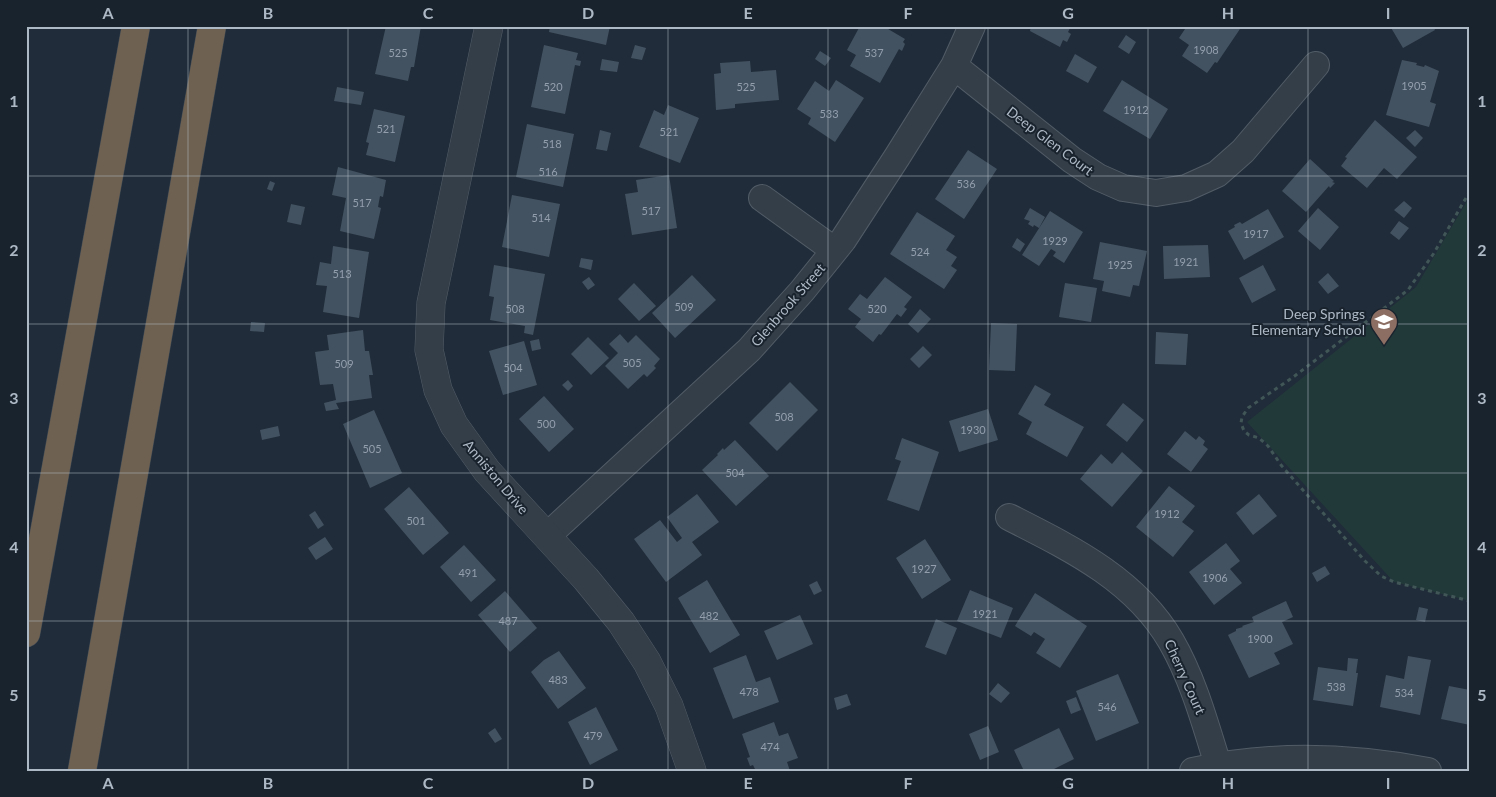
<svg xmlns="http://www.w3.org/2000/svg" width="1496" height="797" viewBox="0 0 1496 797" font-family="Lato,sans-serif">
<style>
.green{fill:#22393a}
.building{fill:#435261}
.lines{fill:none;stroke-linecap:round;stroke-linejoin:round}
.minor-casing{stroke:#515c67;stroke-width:28}
.tertiary-casing{stroke:#515c67;stroke-width:29}
.motorway-casing{stroke:#3e4954;stroke-width:29}
.path{stroke:#405657;stroke-width:3;stroke-dasharray:4 4;stroke-linecap:butt}
.minor{stroke:#343e49;stroke-width:26}
.tertiary{stroke:#343e49;stroke-width:28}
.motorway{stroke:#6f6151;stroke-width:28}
.grid{fill:none;stroke:#aeb9c6;stroke-width:1;stroke-opacity:0.55}
.labels{text-anchor:middle;stroke-width:4;stroke-linejoin:round;paint-order:stroke}
.number-label{font-size:11px;fill:#939fad}
.street-label{font-size:14px;fill:#aeb9c6;stroke:#19232e}
.poi-label{font-size:14px;fill:#aeb9c6;stroke:#19232e;text-anchor:end}
.neatline{fill:none;stroke:#aeb9c6;stroke-width:2}
.grid-label{font-size:16px;text-anchor:middle;font-weight:bold;fill:#aeb9c6}
</style>
<rect width="100%" height="100%" fill="#202c39"/>
<path class="green" d="M1470,196V601L1394,582L1247,422L1416,287Z"/>
<path class="building" d="M386,26H421L414,67H411L408,81L375,74Z
M550,26H610L606,45L549,32Z
M860,26H868L871,28L872,26H883L905,39L903,42L905,44L902,51L899,49L880,83L850,66L856,55L847,50Z
M1031,26H1071L1068,32L1071,34L1067,42L1063,40L1060,47L1030,31Z
M1187,26H1242L1217,63L1215,62L1207,73L1182,56L1189,45L1179,38Z
M1390,26H1433L1435,30L1403,48Z
M1126,35L1136,42L1129,54L1118,47Z
M544,45L578,53L576,60L581,61L580,66L575,65L565,114L531,107Z
M635,45L646,48L642,60L631,58Z
M820,51L831,58L825,66L815,59Z
M1075,54L1097,67L1088,83L1066,71Z
M602,59L619,62L617,72L600,70Z
M1402,60L1417,63L1416,65L1424,67L1425,65L1439,71L1430,102L1436,104L1429,127L1386,115Z
M750,61L751,72L776,70L779,100L735,104V108L716,110L714,74L721,73L720,63Z
M836,80L864,98L835,142L808,124L811,118L797,109L815,81L829,91Z
M1122,80L1168,109L1150,139L1103,111Z
M337,87L364,92L361,105L334,101Z
M668,105L699,118L680,163L639,147L654,110L664,115Z
M374,109L405,116L395,162L366,155L369,143L366,142Z
M1375,120L1417,157L1397,179L1384,168L1367,188L1341,166L1347,158L1345,157Z
M527,124L574,134L563,187L516,177Z
M600,130L611,133L607,151L596,149Z
M1415,130L1423,138L1415,147L1406,138Z
M968,150L997,169L964,219L935,199Z
M1310,159L1334,181L1332,182L1335,183L1330,188L1329,186L1306,212L1282,191Z
M338,167L386,180L383,197L380,196L378,207L381,208L374,239L340,231L346,198L332,195Z
M669,175L677,228L632,235L625,194L638,192L636,180Z
M270,181L275,183L272,191L267,189Z
M512,195L560,204L549,257L502,247Z
M1404,201L1412,208L1404,218L1394,210Z
M291,204L305,207L301,225L287,222Z
M1030,208L1045,217L1039,228L1034,225L1033,227L1028,224L1030,221L1024,219Z
M1318,208L1339,227L1320,250L1298,231Z
M1268,209L1284,237L1244,260L1228,231L1235,227L1234,225L1240,222L1242,224Z
M1050,211L1083,232L1064,263L1053,256L1056,252L1051,249L1039,266L1022,255Z
M917,212L955,236L946,250L957,257L951,266L957,270L944,289L890,254Z
M1399,221L1409,228L1399,240L1390,233Z
M1017,238L1025,244L1020,252L1012,247Z
M1100,242L1147,251L1139,286L1133,285L1130,297L1102,291L1104,281L1093,279Z
M1208,245L1210,277L1164,279L1163,246Z
M333,246L369,252L359,318L323,312L327,286L316,285L320,262L331,264Z
M581,258L593,260L591,270L579,267Z
M494,265L545,274L533,335L524,333L525,326L490,320L494,297L489,296Z
M1263,265L1276,290L1252,303L1239,278Z
M1328,273L1339,286L1328,294L1318,282Z
M692,275L716,300L675,338L652,313Z
M589,277L595,285L588,290L582,282Z
M885,277L912,297L904,307L907,309L901,317L897,314L881,335L879,334L873,342L855,327L861,319L848,309L860,294L867,299Z
M634,283L656,306L639,321L618,299Z
M1065,283L1097,288L1091,322L1059,317Z
M920,309L931,319L918,333L908,324Z
M251,322L265,323L264,332L250,331Z
M991,323L1017,324L1015,371L989,370Z
M363,330L365,351H369L373,375H369L372,398L336,403L339,409L326,411L324,403L336,400L333,384L320,385L315,352L329,350L327,335Z
M1156,332L1188,334L1186,365L1155,364Z
M620,334L628,343L636,335L660,359L654,366L656,368L647,377L644,374L628,389L605,366L618,353L609,344Z
M588,337L609,358L591,375L571,354Z
M539,339L541,349L532,351L530,341Z
M524,341L537,385L503,395L489,351Z
M923,346L932,355L919,368L910,359Z
M568,380L573,386L568,391L562,385Z
M790,382L818,410L777,451L749,423Z
M1035,385L1051,394L1044,405L1084,427L1067,457L1026,434L1032,422L1018,414Z
M544,396L574,429L549,452L519,419Z
M1123,403L1144,420L1127,442L1106,425Z
M988,409L998,440L959,452L949,421Z
M374,410L402,473L370,488L343,424Z
M278,426L280,436L262,440L260,430Z
M1185,431L1196,440L1199,436L1205,441L1203,445L1208,449L1191,472L1167,454Z
M902,438L939,452L919,511L887,500L901,461L895,459Z
M735,440L769,476L736,506L702,470L718,455L717,454L723,448L724,450Z
M1122,452L1143,471L1112,507L1080,479L1101,454L1112,464Z
M1169,486L1195,506L1182,522L1194,531L1173,557L1136,527Z
M409,487L449,533L423,555L384,509Z
M697,494L719,522L692,542L702,555L666,582L634,539L660,520L677,542L682,538L667,517Z
M1259,494L1277,516L1253,535L1236,513Z
M315,511L324,525L318,529L309,515Z
M325,537L333,549L316,560L308,548Z
M925,539L951,580L922,599L896,558Z
M1226,543L1240,561L1230,569L1242,583L1214,605L1189,572Z
M464,545L496,580L471,602L440,567Z
M1325,566L1330,574L1317,582L1312,573Z
M707,580L740,635L710,653L678,598Z
M817,581L822,591L814,595L809,585Z
M970,590L1013,608L1001,638L957,621Z
M505,591L537,628L510,652L478,615Z
M1035,593L1087,626L1060,668L1036,653L1045,639L1034,632L1031,636L1015,626Z
M1286,601L1293,617L1282,622L1293,644L1274,653L1280,664L1249,678L1228,635L1236,631V629L1243,627L1242,626L1254,622L1252,617Z
M1419,607L1428,609L1425,622L1416,620Z
M800,615L813,644L777,660L764,631Z
M936,619L957,628L946,655L925,647Z
M559,651L586,688L558,709L531,672L544,660Z
M746,655L756,682L770,677L779,702L733,719L713,668Z
M1408,656L1431,660L1420,715L1380,707L1386,675L1404,679Z
M1348,658L1358,659L1356,673H1358L1353,706L1313,700L1318,667L1347,671Z
M1118,674L1139,723L1096,741L1076,691Z
M998,683L1010,693L1001,703L989,694Z
M1449,686L1470,690V725L1441,719Z
M847,694L851,705L837,710L834,698Z
M1076,697L1081,710L1071,714L1066,701Z
M596,707L618,750L590,765L568,722Z
M774,722L779,736L788,733L798,758L787,762L790,771H756L753,765L750,766L747,758L750,757L742,734Z
M988,726L999,752L980,760L969,734Z
M495,728L502,739L495,743L488,733Z
M1059,728L1074,759L1050,771H1024L1014,750Z"/>
<g class="lines">
<defs>
<path id="minor" d="M954,66L1072,160L1098,177L1123,188L1156,193L1186,188L1217,174L1243,151L1316,65
M762,198L834,250
M1009,517C1070,548 1135,579 1171,641C1193,679 1205,723 1218,765
M547,536L749,350L802,291L843,240L897,157L954,66L972,26
M1193,771C1272,753 1349,756 1428,771"/>
<path id="tertiary" d="M489,26L431,303L429,350L438,390L454,425L487,471L586,579L621,622L647,662L669,706L692,771"/>
<path id="motorway" d="M26,633L136,26
M82,771L212,26"/>
</defs>
<use href="#minor" class="minor-casing"/>
<use href="#tertiary" class="tertiary-casing"/>
<use href="#motorway" class="motorway-casing"/>
<path class="path" d="M1470,191L1434,253L1408,290L1292,378L1248,408L1242,417L1241,423L1244,431L1249,435L1259,438L1268,446L1281,465L1365,561L1381,576L1394,582L1470,601"/>
<use href="#minor" class="minor"/>
<use href="#tertiary" class="tertiary"/>
<use href="#motorway" class="motorway"/>
</g>
<path class="grid" d="M188,26V771M348,26V771M508,26V771M668,26V771M828,26V771M988,26V771M1148,26V771M1308,26V771M26,176H1470M26,324H1470M26,473H1470M26,621H1470"/>
<defs>
<symbol id="school-pin" viewBox="-11 -11 22 30"><path d="M0 17L-7.5 6A9.5 9.5 0 1 1 7.5 6Z" fill="#8d6e63" stroke="#19232e"/><path d="M0-5L7-2L0 1L-7-2ZM-4 1L0 2.5L4 1V4Q0 6-4 4Z" fill="#fff"/></symbol>
</defs>
<g fill-rule="evenodd">
<use href="#school-pin" x="1368" y="306" width="32" height="43"/>
</g>
<g class="labels">
<g class="number-label">
<text x="1206" y="54">1908</text>
<text x="398" y="57">525</text>
<text x="874" y="57">537</text>
<text x="1414" y="90">1905</text>
<text x="553" y="91">520</text>
<text x="746" y="91">525</text>
<text x="1136" y="114">1912</text>
<text x="829" y="118">533</text>
<text x="386" y="133">521</text>
<text x="669" y="136">521</text>
<text x="552" y="148">518</text>
<text x="548" y="176">516</text>
<text x="966" y="188">536</text>
<text x="362" y="207">517</text>
<text x="651" y="215">517</text>
<text x="541" y="222">514</text>
<text x="1256" y="238">1917</text>
<text x="1055" y="245">1929</text>
<text x="920" y="256">524</text>
<text x="1186" y="266">1921</text>
<text x="1120" y="269">1925</text>
<text x="342" y="278">513</text>
<text x="684" y="311">509</text>
<text x="515" y="313">508</text>
<text x="877" y="313">520</text>
<text x="632" y="367">505</text>
<text x="344" y="368">509</text>
<text x="513" y="372">504</text>
<text x="784" y="421">508</text>
<text x="546" y="428">500</text>
<text x="973" y="434">1930</text>
<text x="372" y="453">505</text>
<text x="735" y="477">504</text>
<text x="1167" y="518">1912</text>
<text x="416" y="525">501</text>
<text x="924" y="573">1927</text>
<text x="468" y="577">491</text>
<text x="1215" y="582">1906</text>
<text x="985" y="618">1921</text>
<text x="709" y="620">482</text>
<text x="508" y="625">487</text>
<text x="1260" y="643">1900</text>
<text x="558" y="684">483</text>
<text x="1336" y="691">538</text>
<text x="749" y="696">478</text>
<text x="1404" y="697">534</text>
<text x="1107" y="711">546</text>
<text x="593" y="740">479</text>
<text x="770" y="751">474</text>
</g>
<g class="street-label">
<text transform="translate(1050 141) rotate(37)" y="5">Deep Glen Court</text>
<text transform="translate(788 305) rotate(-49)" y="5">Glenbrook Street</text>
<text transform="translate(496 477) rotate(50)" y="5">Anniston Drive</text>
<text transform="translate(1185 677) rotate(66)" y="5">Cherry Court</text>
</g>
<g class="poi-label">
<text x="1365" y="319">Deep Springs<tspan x="1365" dy="16">Elementary School</tspan></text>
</g>
</g>
<rect width="1496" height="797" fill="none" stroke="#19232e" stroke-width="55"/>
<rect x="28" y="28" width="1440" height="742" class="neatline"/>
<g class="grid-label">
<text x="108" y="19">A</text>
<text x="268" y="19">B</text>
<text x="428" y="19">C</text>
<text x="588" y="19">D</text>
<text x="748" y="19">E</text>
<text x="908" y="19">F</text>
<text x="1068" y="19">G</text>
<text x="1228" y="19">H</text>
<text x="1388" y="19">I</text>
<text x="14" y="107">1</text>
<text x="1482" y="107">1</text>
<text x="14" y="256">2</text>
<text x="1482" y="256">2</text>
<text x="14" y="404">3</text>
<text x="1482" y="404">3</text>
<text x="14" y="553">4</text>
<text x="1482" y="553">4</text>
<text x="14" y="701">5</text>
<text x="1482" y="701">5</text>
<text x="108" y="789">A</text>
<text x="268" y="789">B</text>
<text x="428" y="789">C</text>
<text x="588" y="789">D</text>
<text x="748" y="789">E</text>
<text x="908" y="789">F</text>
<text x="1068" y="789">G</text>
<text x="1228" y="789">H</text>
<text x="1388" y="789">I</text>
</g>
</svg>
